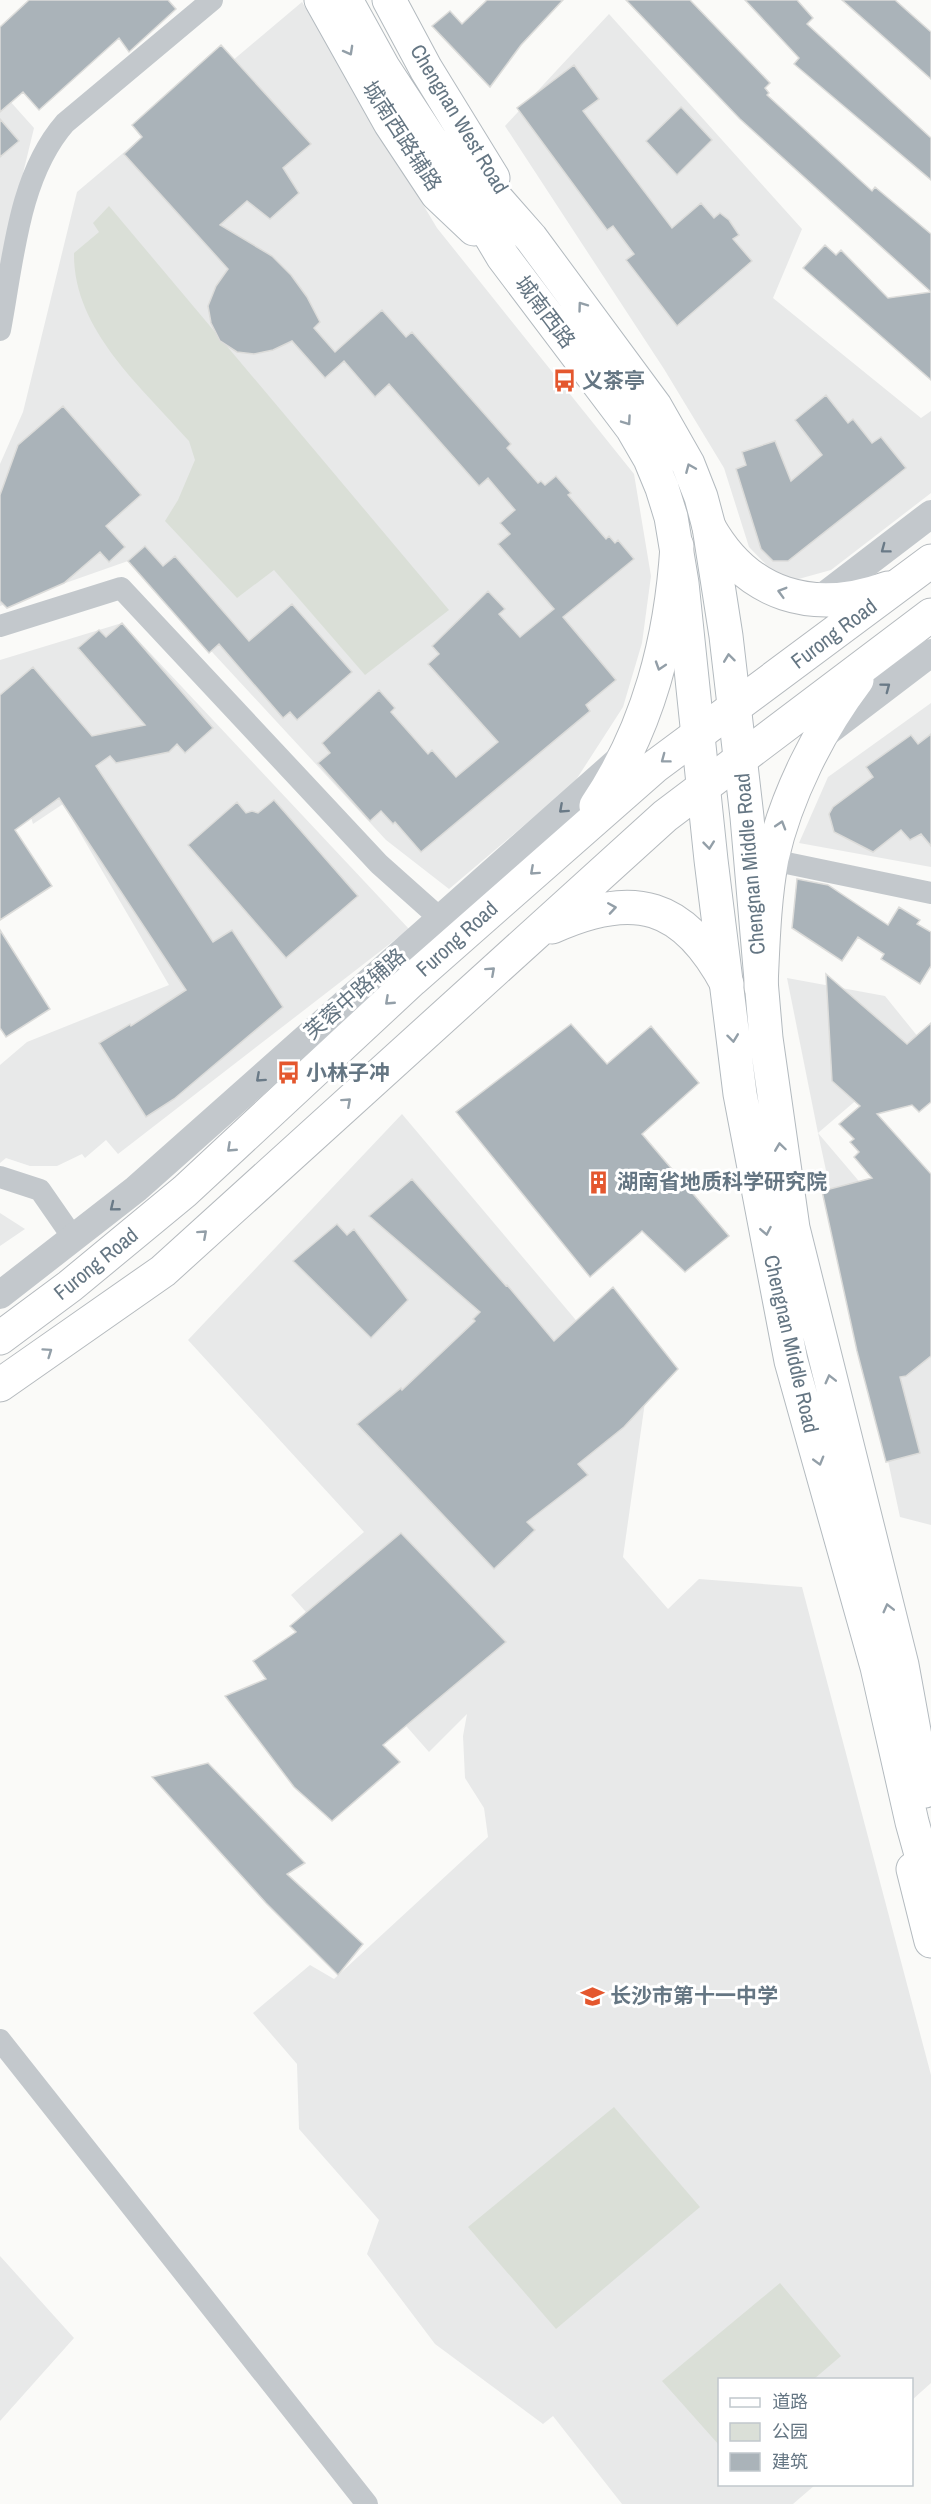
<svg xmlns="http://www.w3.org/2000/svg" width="931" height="2504" viewBox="0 0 931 2504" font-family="'Archivo Narrow','Noto Sans SC',sans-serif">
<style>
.built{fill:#e8e9e9}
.green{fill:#dadfd7}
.building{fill:#aab3b9;stroke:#dcdcda;stroke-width:1.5}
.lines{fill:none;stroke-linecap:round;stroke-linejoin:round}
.secondary-casing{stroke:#b3babf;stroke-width:35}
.primary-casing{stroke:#b5babe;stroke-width:35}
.minor{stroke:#c3c8cc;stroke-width:22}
.tertiary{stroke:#c3c8cc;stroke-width:28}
.secondary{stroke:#fff;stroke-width:33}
.primary{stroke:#fff;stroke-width:33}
.oneway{stroke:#939fa8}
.oneway2{stroke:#6a7a87}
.labels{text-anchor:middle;stroke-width:6;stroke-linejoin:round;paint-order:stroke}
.street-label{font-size:21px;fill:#657683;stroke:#fff}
.poi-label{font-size:21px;font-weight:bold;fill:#657683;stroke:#fff;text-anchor:start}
</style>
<rect width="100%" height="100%" fill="#fafaf8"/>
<path class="built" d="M302,2L437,228L634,474L651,576L642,643L623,707L574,783L449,889L386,840L128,561L0,606V464L23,412L77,192Z
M609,14L802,229L773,298L921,418L931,411V493L831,570L784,583L749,547L724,468L664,369L505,126Z
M0,90L34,128L0,268Z
M122,623L409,929L118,1154L106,1140L85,1158L82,1154L57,1166H30L6,1158L0,1163V1065L27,1042L169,985L63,804L33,824L0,709V660Z
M931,703V867L799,843L828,777Z
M787,978L885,996L923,1043L818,1133L931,1266V1525L900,1517L818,1133Z
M402,1114L645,1402L623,1557L668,1609L699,1579L802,1587L931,2075V2383L912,2400V2380H720V2484L815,2485L793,2504H622L553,2416L543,2424L435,2344L367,2254L379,2220L299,2129L297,2064L253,2013L310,1965L334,1979L488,1837L484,1808L465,1778L463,1736L467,1714L429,1752L291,1595L364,1532L188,1340Z
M0,1213L25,1229L0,1246Z
M0,2256L74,2338L0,2421Z"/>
<path class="green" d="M109,206L449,610L365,675L274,570L237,598L165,521L178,500L195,460L189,441C142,387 73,330 74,253L99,232L93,223Z
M614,2107L700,2207L556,2329L468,2227Z
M780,2283L841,2356L814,2379L720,2380L719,2445L662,2381Z"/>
<path class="building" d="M29,0H168L176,9L129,52L119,38L39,110L23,92L0,112V27Z
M487,0H563L521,45L490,87L432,26L450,11L462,24Z
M626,0H690L770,83L765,88L769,93L767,95L872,191L875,187L931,234V292L740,119Z
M745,0H797L813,18L807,24L931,138V180L794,64L799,58Z
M842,0H895L931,32V79Z
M221,45L311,144L283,168L299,193L270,219L247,201L220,225L272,256L291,275L307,297L320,322L314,328L335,352L382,310L406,337L412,332L511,444L507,448L538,483L541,481L545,485L556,476L571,493L568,495L606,539L609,536L615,543L618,540L634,559L563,617L616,680L586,705L590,711L421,852L395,822L393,824L381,811L370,821L318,763L330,753L322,743L379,690L395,708L391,712L428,754L432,750L456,777L498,742L428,664L439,654L432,646L488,591L505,609L499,614L520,637L554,609L498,544L510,534L500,523L515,510L488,478L479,486L389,384L375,397L344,361L325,378L292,341L273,350L254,354L237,352L220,341L211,323L208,306L216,286L228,269L124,154L142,137L132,125Z
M574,65L599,99L583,111L672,228L701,203L714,218L720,213L729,220L739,235L733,239L752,261L677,326L626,260L634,254L613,226L607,230L517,108Z
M681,107L712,140L677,175L646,141Z
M0,119L19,141L0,157Z
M825,245L836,255L841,250L888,298L931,292V380L803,268Z
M826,395L848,423L853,419L872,443L881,437L906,468L788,561H773L761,549L736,469L746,465L742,452L775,441L791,481L822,455L795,420Z
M63,406L141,495L106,526L125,547L109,562L100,552L64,583L7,608L0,601V495L18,445Z
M145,546L163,566L175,556L249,641L292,604L352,672L297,720L290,712L283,718L219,644L209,653L128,561Z
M122,623L213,728L185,753L177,744L169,752L116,763L110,756L96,766L213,942L232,930L283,1007L174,1099L146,1117L99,1043L130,1024L131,1026L186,990L59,798L15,830L52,886L0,920V695L33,667L92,736L145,725L78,648L99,630L106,637Z
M931,734V846L921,834L910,840L901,830L873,852L834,832L829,814L833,807L873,777L866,767L911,735L918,744Z
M274,800L358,896L286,958L188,845L237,802L246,813L252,811L258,813Z
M797,879L828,885L888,925L899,907L920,920L917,924L931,932V966L920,984L881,959L884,954L858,937L842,961L792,928Z
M0,930L50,1009L6,1037L0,1028Z
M826,974L907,1044L931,1023V1102L919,1112L912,1105L877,1114L931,1174V1356L906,1376L900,1377L920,1453L886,1462L857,1351L822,1191L872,1178L854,1157L859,1152L850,1142L854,1139L839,1124L860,1106L832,1081Z
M571,1024L607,1064L651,1026L699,1083L642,1134L729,1236L685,1272L642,1231L590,1277L456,1112Z
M412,1179L506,1286L507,1285L554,1341L613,1287L678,1369L624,1427L578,1464L588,1475L527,1522L535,1530L494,1569L357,1424L401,1388L402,1390L475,1321L473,1319L480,1312L369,1216Z
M337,1224L347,1235L354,1229L408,1300L371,1338L293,1261Z
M401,1533L506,1642L383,1745L400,1762L332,1821L294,1787L225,1696L266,1679L253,1661L296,1632L290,1626Z
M208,1763L305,1863L287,1874L363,1944L338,1975L266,1903L152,1777Z"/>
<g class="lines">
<defs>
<path id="secondary" d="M321,0L390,123L437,194L474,229
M346,0L383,67L457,180L503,257L632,428L650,459L662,488L671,517L682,583L711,860L740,1094L791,1361L877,1667L912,1822L931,1890
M389,0L426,69L493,178
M465,163L531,238L655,406L688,464L701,497L709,527L726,636L747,817L766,1038L793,1228L902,1665L925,1791
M913,1869L931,1941"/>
<path id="primary" d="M709,527C748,596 813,615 888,588
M596,806C649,727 671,639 677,546
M552,927C634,890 684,903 727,984
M761,987C763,945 764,900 772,858C786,796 819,730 857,680
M0,1338L70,1286L185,1191L412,980L654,767L931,561
M0,1385L163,1271L665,816L931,615"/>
</defs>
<use href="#secondary" class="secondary-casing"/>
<use href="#primary" class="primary-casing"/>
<path class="minor" d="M0,330C13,262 18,177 65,123L212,0
M0,626L121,588L379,864L453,930
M772,860L931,893
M0,1177L40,1190L74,1239
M0,2040L367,2504"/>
<path class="tertiary" d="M820,599L931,514
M827,732L931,653
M0,1295L136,1189L619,760"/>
<use href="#secondary" class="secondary"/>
<use href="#primary" class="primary"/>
</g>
<defs><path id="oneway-chevron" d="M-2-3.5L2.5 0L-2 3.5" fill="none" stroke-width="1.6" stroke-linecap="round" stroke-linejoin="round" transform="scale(1.5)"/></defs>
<g class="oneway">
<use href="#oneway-chevron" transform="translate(349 51) rotate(61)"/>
<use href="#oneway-chevron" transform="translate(582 306) rotate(-126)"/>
<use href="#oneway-chevron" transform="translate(627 421) rotate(55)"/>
<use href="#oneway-chevron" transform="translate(690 468) rotate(-113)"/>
<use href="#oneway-chevron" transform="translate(782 592) rotate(-164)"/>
<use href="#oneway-chevron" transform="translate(729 658) rotate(-97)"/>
<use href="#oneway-chevron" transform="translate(660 666) rotate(108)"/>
<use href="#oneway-chevron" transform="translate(665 759) rotate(143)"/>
<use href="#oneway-chevron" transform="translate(781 825) rotate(-73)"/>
<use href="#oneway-chevron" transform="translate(709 845) rotate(84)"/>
<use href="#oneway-chevron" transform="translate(534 871) rotate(138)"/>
<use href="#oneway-chevron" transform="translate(612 908) rotate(-9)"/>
<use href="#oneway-chevron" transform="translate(491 971) rotate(-42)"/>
<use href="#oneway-chevron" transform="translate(389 1001) rotate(137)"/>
<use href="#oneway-chevron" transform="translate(733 1038) rotate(83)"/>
<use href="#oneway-chevron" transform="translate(347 1102) rotate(-42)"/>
<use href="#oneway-chevron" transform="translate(780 1147) rotate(-98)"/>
<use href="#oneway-chevron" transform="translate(231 1148) rotate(137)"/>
<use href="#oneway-chevron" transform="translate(766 1231) rotate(79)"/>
<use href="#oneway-chevron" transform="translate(203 1234) rotate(-42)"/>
<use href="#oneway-chevron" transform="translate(48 1352) rotate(-35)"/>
<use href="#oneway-chevron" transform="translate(830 1379) rotate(-104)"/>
<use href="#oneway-chevron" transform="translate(819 1461) rotate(74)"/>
<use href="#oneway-chevron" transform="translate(888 1608) rotate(-104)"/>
</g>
<g class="oneway2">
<use href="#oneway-chevron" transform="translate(885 549) rotate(143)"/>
<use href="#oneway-chevron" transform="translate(886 687) rotate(-37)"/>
<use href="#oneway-chevron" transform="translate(563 809) rotate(138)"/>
<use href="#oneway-chevron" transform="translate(260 1078) rotate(138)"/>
<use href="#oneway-chevron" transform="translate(114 1207) rotate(141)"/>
</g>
<defs>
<symbol id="bus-bare" viewBox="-9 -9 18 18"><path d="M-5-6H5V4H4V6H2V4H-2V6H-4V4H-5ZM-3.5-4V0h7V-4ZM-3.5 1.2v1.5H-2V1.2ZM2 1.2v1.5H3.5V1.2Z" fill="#e4572e" stroke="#fff" stroke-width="2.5" paint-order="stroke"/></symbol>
<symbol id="building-bare" viewBox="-9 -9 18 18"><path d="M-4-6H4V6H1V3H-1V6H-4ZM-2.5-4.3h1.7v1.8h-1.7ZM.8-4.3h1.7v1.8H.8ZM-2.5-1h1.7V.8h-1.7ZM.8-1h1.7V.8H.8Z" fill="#e4572e" stroke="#fff" stroke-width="2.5" paint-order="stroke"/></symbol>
<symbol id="school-bare" viewBox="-9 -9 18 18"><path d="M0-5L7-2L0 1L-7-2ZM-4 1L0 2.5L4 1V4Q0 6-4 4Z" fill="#e4572e" stroke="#fff" stroke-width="2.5" paint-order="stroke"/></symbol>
</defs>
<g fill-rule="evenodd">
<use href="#bus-bare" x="548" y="364" width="33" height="33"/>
<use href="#bus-bare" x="272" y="1056" width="33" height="33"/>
<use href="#building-bare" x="582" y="1166" width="33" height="33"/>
<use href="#school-bare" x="576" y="1980" width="33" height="33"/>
</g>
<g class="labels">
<g class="street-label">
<text transform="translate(459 119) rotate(59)" y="7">Chengnan West Road</text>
<text transform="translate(402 136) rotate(57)" y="7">城南西路辅路</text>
<text transform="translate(545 312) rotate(53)" y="7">城南西路</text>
<text transform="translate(834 634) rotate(-37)" y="7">Furong Road</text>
<text transform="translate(750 864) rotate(-95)" y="7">Chengnan Middle Road</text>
<text transform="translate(457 939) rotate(-42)" y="7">Furong Road</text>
<text transform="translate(355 994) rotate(-41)" y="7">芙蓉中路辅路</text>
<text transform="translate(96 1264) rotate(-39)" y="7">Furong Road</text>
<text transform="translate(791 1344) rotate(77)" y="7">Chengnan Middle Road</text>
</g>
<g class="poi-label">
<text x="582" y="388">义茶亭</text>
<text x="306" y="1080">小林子冲</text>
<text x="617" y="1189">湖南省地质科学研究院</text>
<text x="610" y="2003">长沙市第十一中学</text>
</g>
</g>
<rect x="718" y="2378" width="195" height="108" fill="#ffffff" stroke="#c1c8cd" stroke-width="1.5"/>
<rect x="730" y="2398" width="30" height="9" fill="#ffffff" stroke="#c1c8cd" stroke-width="1.5"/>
<text x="772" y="2408" font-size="18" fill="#657683">道路</text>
<rect x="730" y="2423" width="30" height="18" fill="#dadfd7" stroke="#c1c8cd" stroke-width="1.5"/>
<text x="772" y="2438" font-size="18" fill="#657683">公园</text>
<rect x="730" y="2453" width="30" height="18" fill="#aab3b9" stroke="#c1c8cd" stroke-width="1.5"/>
<text x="772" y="2468" font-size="18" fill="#657683">建筑</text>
</svg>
